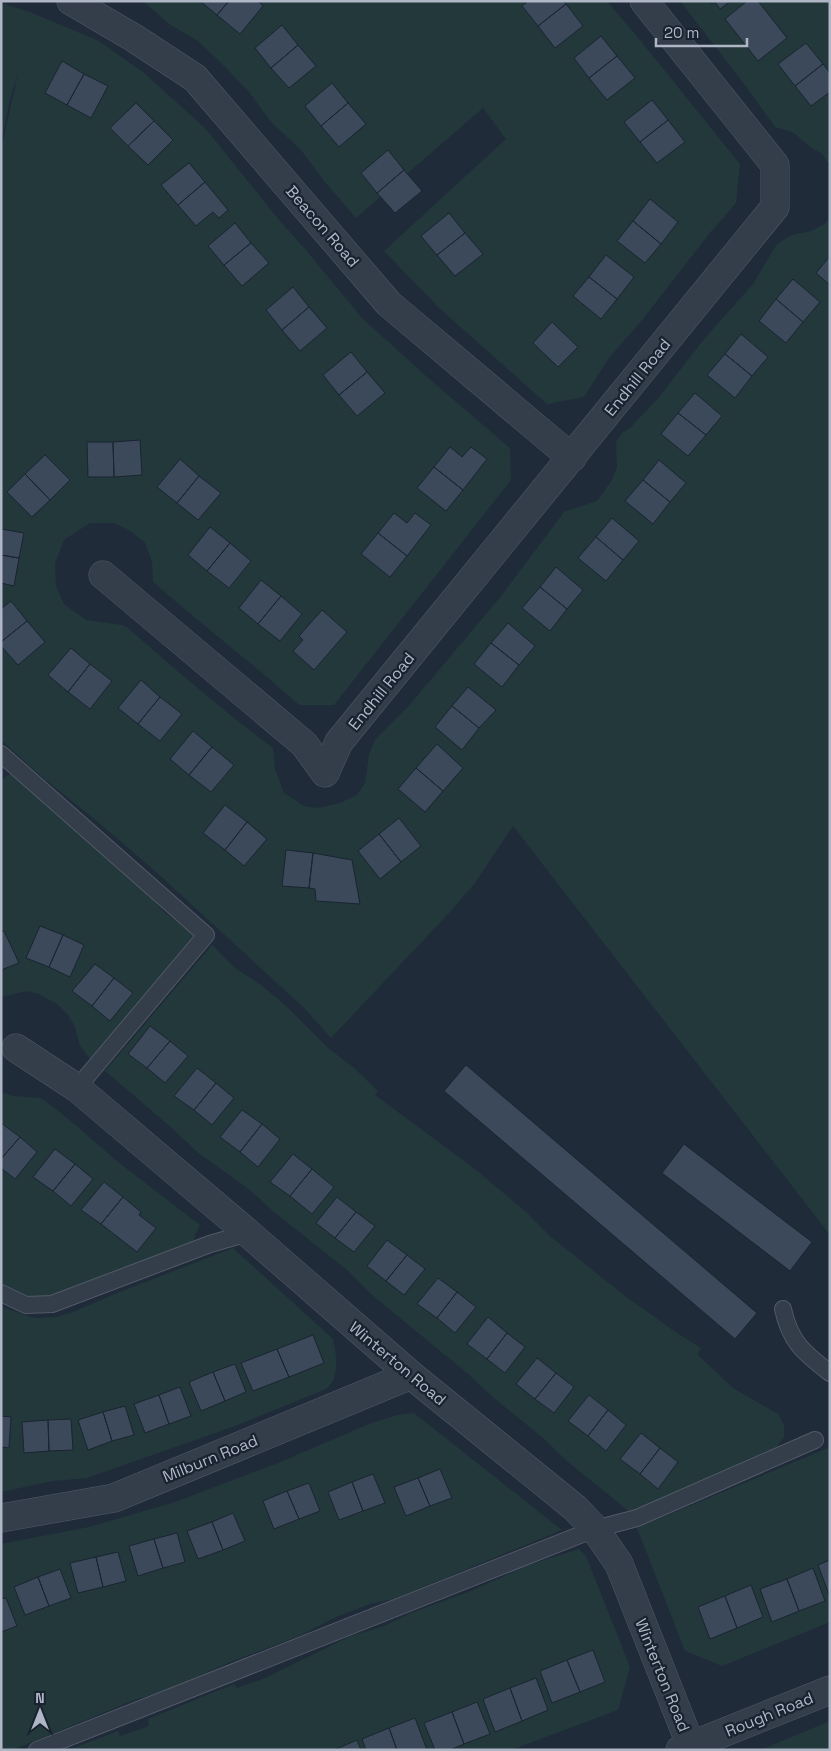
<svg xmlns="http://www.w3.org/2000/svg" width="831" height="1751" viewBox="0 0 831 1751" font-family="'Space Grotesk',sans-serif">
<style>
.green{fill:#22383b}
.building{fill:#3c495a;stroke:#1b2431}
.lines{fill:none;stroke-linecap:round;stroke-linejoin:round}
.service-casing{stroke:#525a68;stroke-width:18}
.minor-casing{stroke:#525a68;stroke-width:29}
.tertiary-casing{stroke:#525a68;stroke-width:29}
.service{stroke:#343d4a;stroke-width:16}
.minor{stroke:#343d4a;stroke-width:28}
.tertiary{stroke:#343d4a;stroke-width:28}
.labels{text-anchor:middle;stroke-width:4.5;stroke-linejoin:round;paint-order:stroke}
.street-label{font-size:16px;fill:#afb7c7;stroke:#19222f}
</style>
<rect width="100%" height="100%" fill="#202b3a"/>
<path class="green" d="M143,1H607L640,40L740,164L736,203L709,234L643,319L609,358L584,397L547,404L439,308L384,251L506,139L483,108L356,218L324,181L301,150L271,122L249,92L223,65L198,41L169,24Z
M680,1H830V165L821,153L811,148L794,133L775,127L744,84Z
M1,3L30,12L99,41L144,73L205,128L280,221L305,249L363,319L426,376L510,448L511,480L334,705H299C252,663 201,624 153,582L152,562L145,543L129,530L113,523H90L64,540L55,563L56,586L64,604L86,620L122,625L128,628L182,675L239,722L273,748L275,769L284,793L304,806L318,808L340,803L357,795L365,783L369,754L375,740L407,708L501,596L564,512L597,501L612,480L617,467L616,442L622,433L630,428L660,396L704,339L753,284L777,244L792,235L811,231L826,223L830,218V1235L513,826L475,883L450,912L331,1038L304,1008L155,871L98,822L42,777L1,740V149L18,74L10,99L1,145Z
M11,773L143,889L165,913L198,937L92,1061L80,1046L75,1027L68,1015L57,1004L39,994L27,991L1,997V780Z
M212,945L235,968L261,985L286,1006L328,1048L353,1067L378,1091L375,1095L475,1169L525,1211L550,1236L625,1296L677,1333L701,1348L697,1354L733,1388L778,1414L784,1425V1437L775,1450L631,1513L568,1462L542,1437L495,1399L468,1374L371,1294L347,1270L274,1212L250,1190L197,1152L173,1129L105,1071Z
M1,1092L13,1096L40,1098L47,1102L72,1122L118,1162L200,1225L195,1235L194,1243L64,1293L35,1300L1,1283Z
M233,1248L333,1339C336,1354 340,1374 329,1386C327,1389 322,1391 319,1392L235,1426L87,1478L53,1481L1,1492V1307L35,1318L56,1317L73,1312L117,1293Z
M414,1413L562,1530L394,1599L370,1604L336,1617L299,1636L228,1663L165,1691L137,1699L12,1750H1V1544L89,1527L175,1502L278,1463L369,1424L397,1415Z
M830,1447V1622L722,1666L685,1651L637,1528Z
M579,1549L586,1556L630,1667L618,1710L511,1750H68L118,1731L120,1736L149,1726L148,1719L234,1684L237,1688L265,1678L353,1635L382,1627L411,1613L471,1591L529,1565Z
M830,1721V1750H760Z"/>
<path class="building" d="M200,1H229L217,15Z
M229,1H258L263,6L240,34L217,15Z
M528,1H563L566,4L538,26L522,6Z
M710,1H731L720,9L715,2L712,4Z
M747,1H758L787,38L758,61L725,19Z
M566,4L583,26L555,48L538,26Z
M282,25L298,45L271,68L255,48Z
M601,36L617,56L589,78L574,58Z
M806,43L823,64L795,86L778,64Z
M298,45L316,66L289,88L271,68Z
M617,56L635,78L607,100L589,78Z
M62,61L84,74L67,105L45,93Z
M823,64L830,73V92L811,106L795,86Z
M84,74L108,86L91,118L67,105Z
M332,83L348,103L321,126L305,106Z
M652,100L668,120L640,142L624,122Z
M136,103L154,121L128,146L110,128Z
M348,103L366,124L339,147L321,126Z
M668,120L685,142L657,163L640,142Z
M154,121L173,140L148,165L128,146Z
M388,150L404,170L377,193L361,173Z
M189,163L205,182L178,205L161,185Z
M404,170L422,191L395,213L377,193Z
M205,182L228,210L219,218L213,212L196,226L178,205Z
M650,199L678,222L661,244L633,221Z
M449,213L465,233L437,255L421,236Z
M633,221L661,244L645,263L617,241Z
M235,223L251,243L224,265L208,246Z
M465,233L483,254L455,276L437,255Z
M251,243L269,263L242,286L224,265Z
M606,255L634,277L617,299L589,277Z
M830,256V285L816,273Z
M589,277L617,299L601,319L573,296Z
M793,279L820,302L803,322L776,299Z
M293,287L309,307L282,330L266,310Z
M776,299L803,322L786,343L759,321Z
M309,307L327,328L300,351L282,330Z
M552,322L578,347L558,367L533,343Z
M741,334L768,357L752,376L725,354Z
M351,352L367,372L339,395L323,375Z
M725,354L752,376L735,398L707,375Z
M367,372L385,393L357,416L339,395Z
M695,393L722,416L706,435L678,413Z
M678,413L706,435L688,456L661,434Z
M140,440L142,475L114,477L113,442Z
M87,442H113L114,477H88Z
M450,447L462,457L471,447L487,459L463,490L434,467Z
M45,455L70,480L50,500L25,474Z
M180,459L199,476L177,503L157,487Z
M659,460L686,483L670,502L643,480Z
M434,467L463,490L446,511L417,488Z
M25,474L50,500L32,517L7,492Z
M199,476L221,493L198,520L177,503Z
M643,480L670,502L653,524L625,501Z
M394,513L407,523L415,513L431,525L407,556L378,533Z
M612,518L639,541L623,560L596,537Z
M210,527L230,543L207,571L188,555Z
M1,529L24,533L19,558L1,555Z
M378,533L407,556L390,577L361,554Z
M596,537L623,560L606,581L578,558Z
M230,543L251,561L229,588L207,571Z
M1,555L19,558L14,586L1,583Z
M556,567L583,590L567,609L540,587Z
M261,580L281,596L258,624L239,608Z
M540,587L567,609L550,631L522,608Z
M281,596L302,614L280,641L258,624Z
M11,601L27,621L1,642V609Z
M322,610L347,632L314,670L293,651L303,640L299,636Z
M27,621L45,642L18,665L1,646V642Z
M508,623L535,646L519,665L491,643Z
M491,643L519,665L502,687L474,664Z
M71,648L90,664L68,692L48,675Z
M90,664L112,681L90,709L68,692Z
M141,680L160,697L138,724L118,708Z
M468,687L496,710L479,728L452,706Z
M160,697L182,714L160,741L138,724Z
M452,706L479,728L462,750L435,727Z
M193,731L212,747L189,775L170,759Z
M437,744L463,768L443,791L416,768Z
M212,747L234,765L211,792L189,775Z
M416,768L443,791L425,812L398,789Z
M225,805L247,822L225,850L203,833Z
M399,818L421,846L401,862L379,834Z
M247,822L267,839L244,866L225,850Z
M379,834L401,862L380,879L358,851Z
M286,850L313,853L309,888L282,886Z
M313,853L352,860L360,904L316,901L315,889L309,888Z
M40,926L63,935L49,967L26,958Z
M4,931L19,963L1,970V932Z
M63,935L84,945L70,977L49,967Z
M95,964L114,978L92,1006L72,991Z
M114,978L133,993L110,1021L92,1006Z
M150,1026L170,1041L147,1068L128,1054Z
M170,1041L188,1056L165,1083L147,1068Z
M466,1065L757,1313L735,1339L444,1091Z
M197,1068L216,1083L194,1110L174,1096Z
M216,1083L234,1098L212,1125L194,1110Z
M242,1110L262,1124L240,1152L220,1137Z
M1,1123L20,1137L1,1159Z
M262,1124L280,1139L258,1167L240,1152Z
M20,1137L37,1152L15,1179L1,1168V1159Z
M684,1144L812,1242L790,1271L662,1173Z
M55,1149L75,1164L53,1191L33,1177Z
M293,1154L312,1169L290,1196L270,1182Z
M75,1164L93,1179L71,1206L53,1191Z
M312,1169L334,1187L312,1214L290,1196Z
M104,1182L123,1197L101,1224L81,1210Z
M123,1197L141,1212L139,1215L156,1228L137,1252L101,1224Z
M337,1197L356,1212L335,1238L316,1223Z
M356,1212L375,1226L354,1252L335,1238Z
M387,1240L407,1255L386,1281L367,1266Z
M407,1255L425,1269L404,1295L386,1281Z
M438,1278L457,1292L437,1318L417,1304Z
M457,1292L476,1307L455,1333L437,1318Z
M488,1317L507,1333L487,1359L467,1344Z
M507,1333L525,1347L505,1373L487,1359Z
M313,1335L324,1363L289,1377L277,1349Z
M277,1349L289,1377L253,1391L241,1363Z
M537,1358L556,1373L535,1399L516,1384Z
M235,1364L246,1392L225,1401L213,1372Z
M213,1372L225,1401L201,1411L189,1382Z
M556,1373L574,1387L554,1413L535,1399Z
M180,1387L191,1416L169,1424L159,1395Z
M159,1395L169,1424L145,1433L134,1404Z
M589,1395L608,1410L588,1436L568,1421Z
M125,1406L134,1435L112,1441L103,1412Z
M608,1410L626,1425L606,1451L588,1436Z
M103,1412L112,1441L88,1450L78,1420Z
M1,1416L11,1417L9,1448L1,1447Z
M71,1419L73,1450L49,1451L48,1420Z
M48,1420L49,1451L24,1453L22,1422Z
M641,1433L660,1448L640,1474L620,1459Z
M660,1448L678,1462L658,1489L640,1474Z
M440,1469L452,1498L430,1506L418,1478Z
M373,1474L385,1503L363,1511L352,1482Z
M418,1478L430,1506L406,1516L394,1487Z
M352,1482L363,1511L339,1520L328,1492Z
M309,1483L320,1511L299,1519L287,1491Z
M287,1491L299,1519L274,1529L263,1501Z
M233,1513L245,1541L223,1550L212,1522Z
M212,1522L223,1550L198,1559L187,1531Z
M177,1533L185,1562L163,1568L154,1539Z
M154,1539L163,1568L138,1576L129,1546Z
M118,1552L126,1581L103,1587L96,1557Z
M96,1557L103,1587L78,1593L70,1563Z
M830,1560V1597L818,1565Z
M813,1568L825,1601L799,1611L787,1579Z
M60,1569L71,1598L49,1606L38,1577Z
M38,1577L49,1606L25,1615L14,1587Z
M787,1579L799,1611L772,1622L760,1589Z
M751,1585L763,1617L737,1628L725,1596Z
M725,1596L737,1628L710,1639L698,1607Z
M6,1598L17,1626L1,1632V1599Z
M593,1650L605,1682L580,1692L567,1660Z
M567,1660L580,1692L552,1703L540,1671Z
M536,1678L548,1710L522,1721L510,1688Z
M510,1688L522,1721L495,1732L483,1699Z
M477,1702L490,1734L464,1744L452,1712Z
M452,1712L464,1744L450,1750H435L424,1723Z
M415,1718L427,1750H397L389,1728Z
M389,1728L397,1750H366L362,1739Z
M357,1740L361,1750H334Z"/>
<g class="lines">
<defs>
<path id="service" d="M1,754L206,935L77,1088
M1,1293L26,1305L52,1304L210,1244L248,1233
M783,1309C790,1342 804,1353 830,1373
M37,1750L595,1529L637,1518L815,1440"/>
<path id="minor" d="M71,1L134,38L195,78L389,304L572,458
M103,575L304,744L325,773L339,742L775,207V165L644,1
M16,1048L77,1088L248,1233L411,1375L575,1508L595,1529L619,1564L691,1746
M1,1518L114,1498L411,1375"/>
<path id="tertiary" d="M680,1750L830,1690"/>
</defs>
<use href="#service" class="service-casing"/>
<use href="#minor" class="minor-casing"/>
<use href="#tertiary" class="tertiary-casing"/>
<use href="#service" class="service"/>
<use href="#minor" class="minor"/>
<use href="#tertiary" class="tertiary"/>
</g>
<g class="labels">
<g class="street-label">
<text transform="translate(323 226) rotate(49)" y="6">Beacon Road</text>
<text transform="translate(637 377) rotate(-51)" y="6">Endhill Road</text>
<text transform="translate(381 691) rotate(-51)" y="6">Endhill Road</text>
<text transform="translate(398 1363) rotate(40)" y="6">Winterton Road</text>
<text transform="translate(210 1458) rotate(-22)" y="6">Milburn Road</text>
<text transform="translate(663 1675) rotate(68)" y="6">Winterton Road</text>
<text transform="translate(769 1714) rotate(-22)" y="6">Rough Road</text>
</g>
</g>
<rect width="831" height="1751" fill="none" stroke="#afb7c7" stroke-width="5"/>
<g transform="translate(40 1711)" stroke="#19222f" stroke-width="4" paint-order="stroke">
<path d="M0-4L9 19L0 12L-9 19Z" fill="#afb7c7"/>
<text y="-8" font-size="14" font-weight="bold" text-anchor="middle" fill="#afb7c7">N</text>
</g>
<path d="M656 38v8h91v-8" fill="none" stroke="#afb7c7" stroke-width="2.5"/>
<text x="664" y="38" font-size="15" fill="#afb7c7" stroke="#19222f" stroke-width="4" paint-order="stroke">20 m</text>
</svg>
